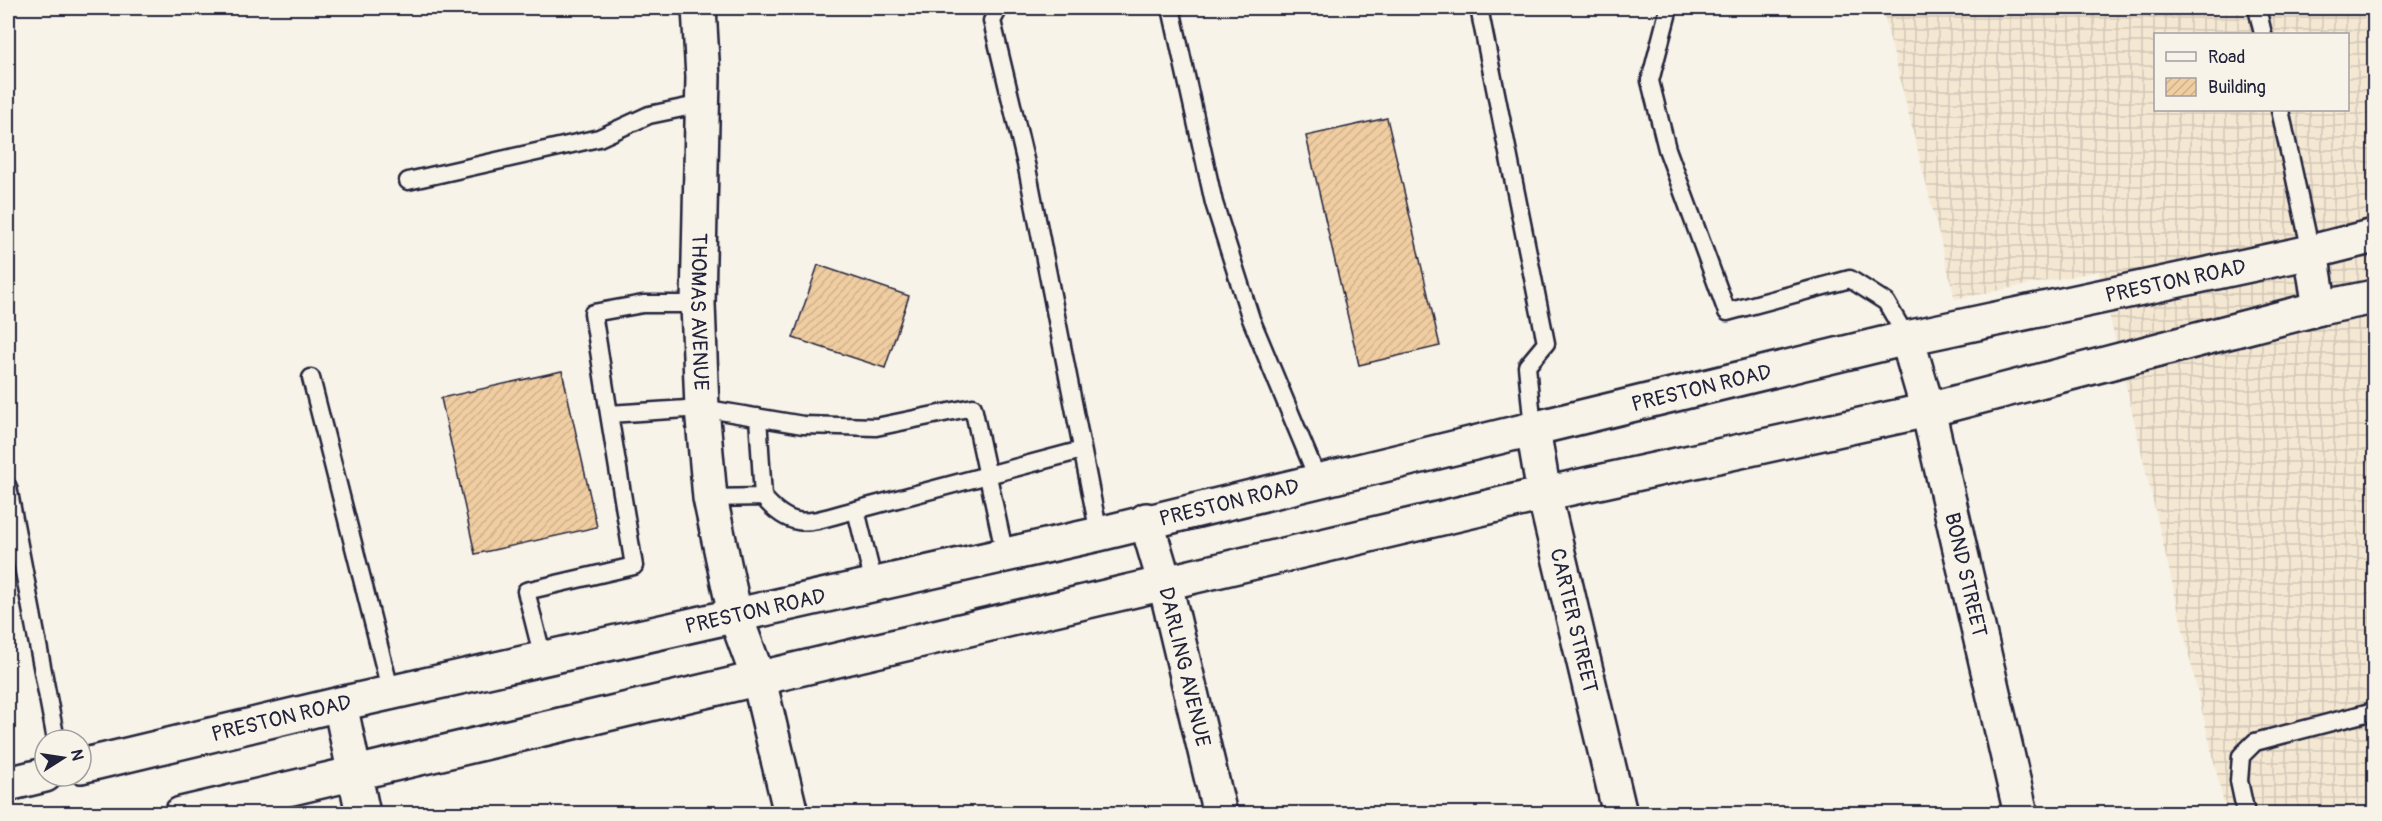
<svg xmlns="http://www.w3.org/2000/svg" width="2382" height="821" viewBox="0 0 2382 821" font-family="Pangolin,sans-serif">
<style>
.industrial{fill:url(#industrial-grid);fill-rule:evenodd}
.building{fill:url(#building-hatch);stroke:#22223b;stroke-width:1.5}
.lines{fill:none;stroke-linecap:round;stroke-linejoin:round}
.service-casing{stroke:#22223b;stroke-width:21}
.minor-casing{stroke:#22223b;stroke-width:38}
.tertiary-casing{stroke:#22223b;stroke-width:38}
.secondary-casing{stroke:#22223b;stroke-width:38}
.service{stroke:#f7f3e8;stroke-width:16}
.minor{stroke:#f7f3e8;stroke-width:33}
.tertiary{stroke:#f7f3e8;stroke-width:33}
.secondary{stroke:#f7f3e8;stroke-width:33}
.labels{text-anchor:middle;stroke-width:5;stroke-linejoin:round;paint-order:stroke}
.street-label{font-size:21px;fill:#22223b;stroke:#f7f3e8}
</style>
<defs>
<pattern id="industrial-grid" width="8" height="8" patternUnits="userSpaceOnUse" patternTransform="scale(1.5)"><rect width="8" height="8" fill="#f5e8d3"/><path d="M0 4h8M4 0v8" fill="none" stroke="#d2c7b6"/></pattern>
<pattern id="building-hatch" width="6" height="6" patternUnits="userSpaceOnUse" patternTransform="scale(1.5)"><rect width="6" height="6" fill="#f1cea2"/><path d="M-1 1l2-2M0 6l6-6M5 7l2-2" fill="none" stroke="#ceb18c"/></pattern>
</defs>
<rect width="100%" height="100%" fill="#f7f3e8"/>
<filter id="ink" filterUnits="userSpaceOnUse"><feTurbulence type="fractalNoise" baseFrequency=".0167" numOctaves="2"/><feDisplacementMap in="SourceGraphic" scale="12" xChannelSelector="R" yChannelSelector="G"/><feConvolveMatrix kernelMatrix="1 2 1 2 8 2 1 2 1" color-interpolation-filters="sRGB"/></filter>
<g filter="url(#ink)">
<path class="industrial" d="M1882,8H2374V813H2226L2099,271L1955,299ZM2156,34H2348V110H2156Z"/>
<path class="building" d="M1387,118L1440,346L1359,365L1306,136Z
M818,265L909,296L885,368L793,338Z
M562,371L597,527L475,554L441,398Z"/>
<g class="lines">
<defs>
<path id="service" d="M999,8L992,21L1027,168L1099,534
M1171,8L1214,203L1251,319L1319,482
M1479,8L1546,343L1527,366L1533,429
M1669,8L1650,81L1667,149L1727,312L1850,279L1886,302L1907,338
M2257,8L2263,34
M2280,110L2311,252
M408,181L599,138L649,115L702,104
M698,304H643L593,313L609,414L702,408L803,425L876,427L973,407L1005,555
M311,378L391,693
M758,417L763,497
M8,487L56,740
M710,498L763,497C795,535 813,520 856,510L874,584
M856,510L1082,450
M543,658L526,591L634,566L609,414
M2246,814L2239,781L2241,756L2255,742L2374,711"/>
<g id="minor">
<path id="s1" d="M1907,338L1928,410L2021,814"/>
<path id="s2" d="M1533,429L1544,494L1620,814"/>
<path id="s3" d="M1146,520L1165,584L1220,814"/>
<path d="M340,704L363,814"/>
</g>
<g id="tertiary">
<path id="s4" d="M699,8L703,77L698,304L702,408L710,498L735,615L759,680L791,814"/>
</g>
<g id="secondary">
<path d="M2311,252L2320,308"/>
<path id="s5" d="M81,766L340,704L1099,534L1907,338L2311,252L2374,236"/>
<path d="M8,784L45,775"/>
<path d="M181,814L1544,494L1928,410L2320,308L2374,297"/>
</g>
</defs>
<use href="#service" class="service-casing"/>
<use href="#minor" class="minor-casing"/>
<use href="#tertiary" class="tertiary-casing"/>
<use href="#secondary" class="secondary-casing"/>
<use href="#service" class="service"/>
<use href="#minor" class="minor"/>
<use href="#tertiary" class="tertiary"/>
<use href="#secondary" class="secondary"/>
</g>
</g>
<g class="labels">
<g class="street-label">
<text dy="7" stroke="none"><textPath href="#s5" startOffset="2150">PRESTON ROAD</textPath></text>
<text dy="7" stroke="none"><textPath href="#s4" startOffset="304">THOMAS AVENUE</textPath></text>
<text dy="7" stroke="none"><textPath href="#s5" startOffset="1664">PRESTON ROAD</textPath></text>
<text dy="7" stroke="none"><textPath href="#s5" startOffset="1178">PRESTON ROAD</textPath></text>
<text dy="7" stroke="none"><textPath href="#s1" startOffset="244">BOND STREET</textPath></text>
<text dy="7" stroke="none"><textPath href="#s5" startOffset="692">PRESTON ROAD</textPath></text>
<text dy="7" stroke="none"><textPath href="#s2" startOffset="196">CARTER STREET</textPath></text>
<text dy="7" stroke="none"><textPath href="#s3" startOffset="152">DARLING AVENUE</textPath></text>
<text dy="7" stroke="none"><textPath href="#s5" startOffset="206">PRESTON ROAD</textPath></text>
</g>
</g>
<rect width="2382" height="821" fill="none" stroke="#f7f3e8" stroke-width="30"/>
<rect x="15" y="15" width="2352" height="791" fill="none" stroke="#22223b" stroke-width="2" filter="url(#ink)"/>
<rect x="2154" y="33" width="195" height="78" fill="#f7f3e8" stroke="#a29fa3" stroke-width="1.5"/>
<rect x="2166" y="52" width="30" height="9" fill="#f7f3e8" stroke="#a29fa3" stroke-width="1.5"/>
<text x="2208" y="63" font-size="18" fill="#22223b">Road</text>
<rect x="2166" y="78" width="30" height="18" fill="url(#building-hatch)" stroke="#a29fa3" stroke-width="1.5"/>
<text x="2208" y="93" font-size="18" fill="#22223b">Building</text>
<g transform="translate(63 758) rotate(78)"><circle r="28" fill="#f7f3e8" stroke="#a29fa3" stroke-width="1.5"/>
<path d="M0-4.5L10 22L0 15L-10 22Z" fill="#22223b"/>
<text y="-9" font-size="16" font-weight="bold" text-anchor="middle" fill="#22223b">N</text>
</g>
</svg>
